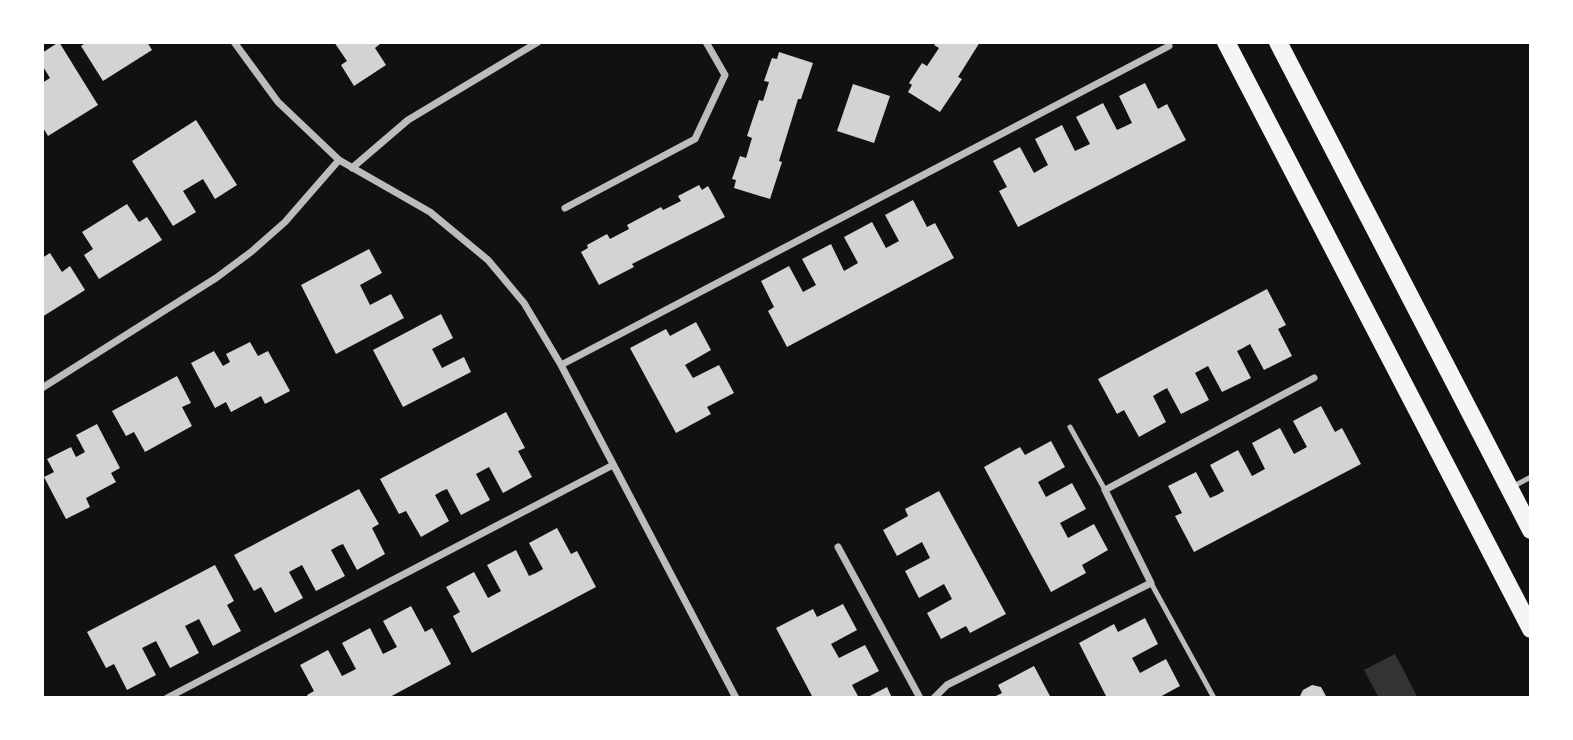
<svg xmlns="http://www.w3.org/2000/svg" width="1573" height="740" viewBox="0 0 1573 740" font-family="'PT Sans Narrow',sans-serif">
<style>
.water{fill:#333}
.building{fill:#d3d3d3}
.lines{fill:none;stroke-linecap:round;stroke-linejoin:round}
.service{stroke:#bcbcbc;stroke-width:5}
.minor{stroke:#bcbcbc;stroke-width:7}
.primary{stroke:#f5f5f5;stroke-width:18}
</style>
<rect width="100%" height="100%" fill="#111"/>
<path class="water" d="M1395,654L1418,698H1379L1364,670Z"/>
<path class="building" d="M59,42L98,105L48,136L42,126V83L50,78L42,65V53Z
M87,42H147L152,50L103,81L81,46Z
M334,42H379L380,44L375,48L386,65L354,86L341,65L347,61Z
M937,42H980L958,77L962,79L940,112L908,92L912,85L909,83L922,63L927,66L939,48L934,45Z
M779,52L813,63L801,99H798L779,161L782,162L770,199L734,188L736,180L732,179L740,156L746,158L752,138L747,136L759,100L763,101L769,82L764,81L772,58L777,59Z
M1145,83L1158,109L1167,104L1186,140L1018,227L999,191L1007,187L993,161L1020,147L1034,173L1048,165L1035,139L1062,125L1075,151L1090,144L1076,117L1103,103L1117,130L1132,123L1119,96Z
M853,84L890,96L874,143L837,131Z
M196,120L237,185L215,199L203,179L183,191L196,212L173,226L132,161Z
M699,185L702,190L708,186L725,217L632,264L634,267L599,285L581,252L588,248L587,245L607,234L610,239L629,229L627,225L661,207L663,210L681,201L678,196Z
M913,200L927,227L935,223L954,258L787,347L768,311L774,307L761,281L789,266L803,292L816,285L802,259L831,244L844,271L858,263L844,237L872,222L886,248L899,241L885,215Z
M127,204L139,222L147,217L162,240L99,279L84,255L93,249L82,232Z
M369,249L382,273L360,285L370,305L391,294L404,318L336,354L301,285Z
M50,253L62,272L70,266L85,290L42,317V258Z
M1267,289L1286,325L1278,329L1292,356L1264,370L1250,344L1243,348L1237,351L1251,378L1222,392L1208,366L1195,373L1209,400L1181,414L1167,388L1158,393L1153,396L1166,422L1139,437L1124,410L1117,414L1098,379Z
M441,314L453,338L432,349L442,368L464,357L471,372L403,407L373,350Z
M696,322L711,350L685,365L693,378L719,365L734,393L707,407L711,414L676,433L630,348L666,329L670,336Z
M250,342L258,356L268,351L290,391L265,404L261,396L231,412L226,402L215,408L191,363L214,351L223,366L230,362L226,354Z
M177,376L191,403L182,407L192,426L145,452L134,432L126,436L112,411Z
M1321,406L1335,432L1342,428L1361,464L1194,552L1175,516L1182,513L1168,486L1196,472L1210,498L1217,495L1224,491L1210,465L1238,450L1252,476L1265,469L1252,443L1280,428L1294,454L1307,447L1293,421Z
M506,412L525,448L518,451L532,477L503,493L489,467L476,474L490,500L461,515L447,489L442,491L435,495L449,521L421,537L406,511L399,514L380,479Z
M97,424L120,468L111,473L116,482L86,498L90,507L66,519L44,477L54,472L47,459L71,447L76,457L85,452L76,435Z
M1051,441L1065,467L1038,482L1046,497L1072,483L1086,509L1060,523L1068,538L1094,524L1108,550L1082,565L1086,573L1051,592L984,467L1020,447L1025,455Z
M359,489L379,524L372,528L385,554L357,570L343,544L338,546L331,550L345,576L316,591L302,565L289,572L303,598L275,613L261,587L254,591L234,555Z
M939,491L1006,614L970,633L966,626L941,639L927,613L952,599L944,584L919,598L905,571L930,558L922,542L897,556L883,530L908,516L905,509Z
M557,528L571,554L577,551L596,587L472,653L453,616L460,612L446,587L474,572L488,598L501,591L487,565L516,550L529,576L536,573L543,569L529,543Z
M215,565L234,601L227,605L241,631L213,646L199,619L185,626L199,653L170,668L156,641L142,648L156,675L127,690L114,664L106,668L87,632Z
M843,604L857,630L831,644L839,658L865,645L879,671L852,685L859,698H813L776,628L813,609L817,617Z
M411,606L425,632L432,628L451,664L388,698H309L307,695L314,691L300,665L328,650L342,676L356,669L342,643L370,628L383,654L397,647L383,621Z
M1145,618L1158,644L1132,658L1140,673L1166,659L1180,686L1158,698H1107L1079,643L1114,624L1118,632Z
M1034,666L1051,698H992L1002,693L998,685Z
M1312,685L1321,687L1327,698H1299L1303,690Z
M887,687L892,698H866Z"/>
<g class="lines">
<path class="service" d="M1070,427L1105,490
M1512,487L1531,477
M1151,583L1214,698"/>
<path class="minor" d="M234,42L278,102L339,160L430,212L488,260L524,303L561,365L736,698
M352,168L408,120L538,42
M565,208L695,139L725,75L706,42
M561,365L1169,46
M42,388L216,278L251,252L285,222L339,160
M838,547L920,698
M167,698L613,465
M934,698L947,685L1151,583L1105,490L1314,378"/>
<path class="primary" d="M1226,42L1531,629
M1278,42L1531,530"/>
</g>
<rect width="1573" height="740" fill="none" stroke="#ffffff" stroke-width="88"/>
</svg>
